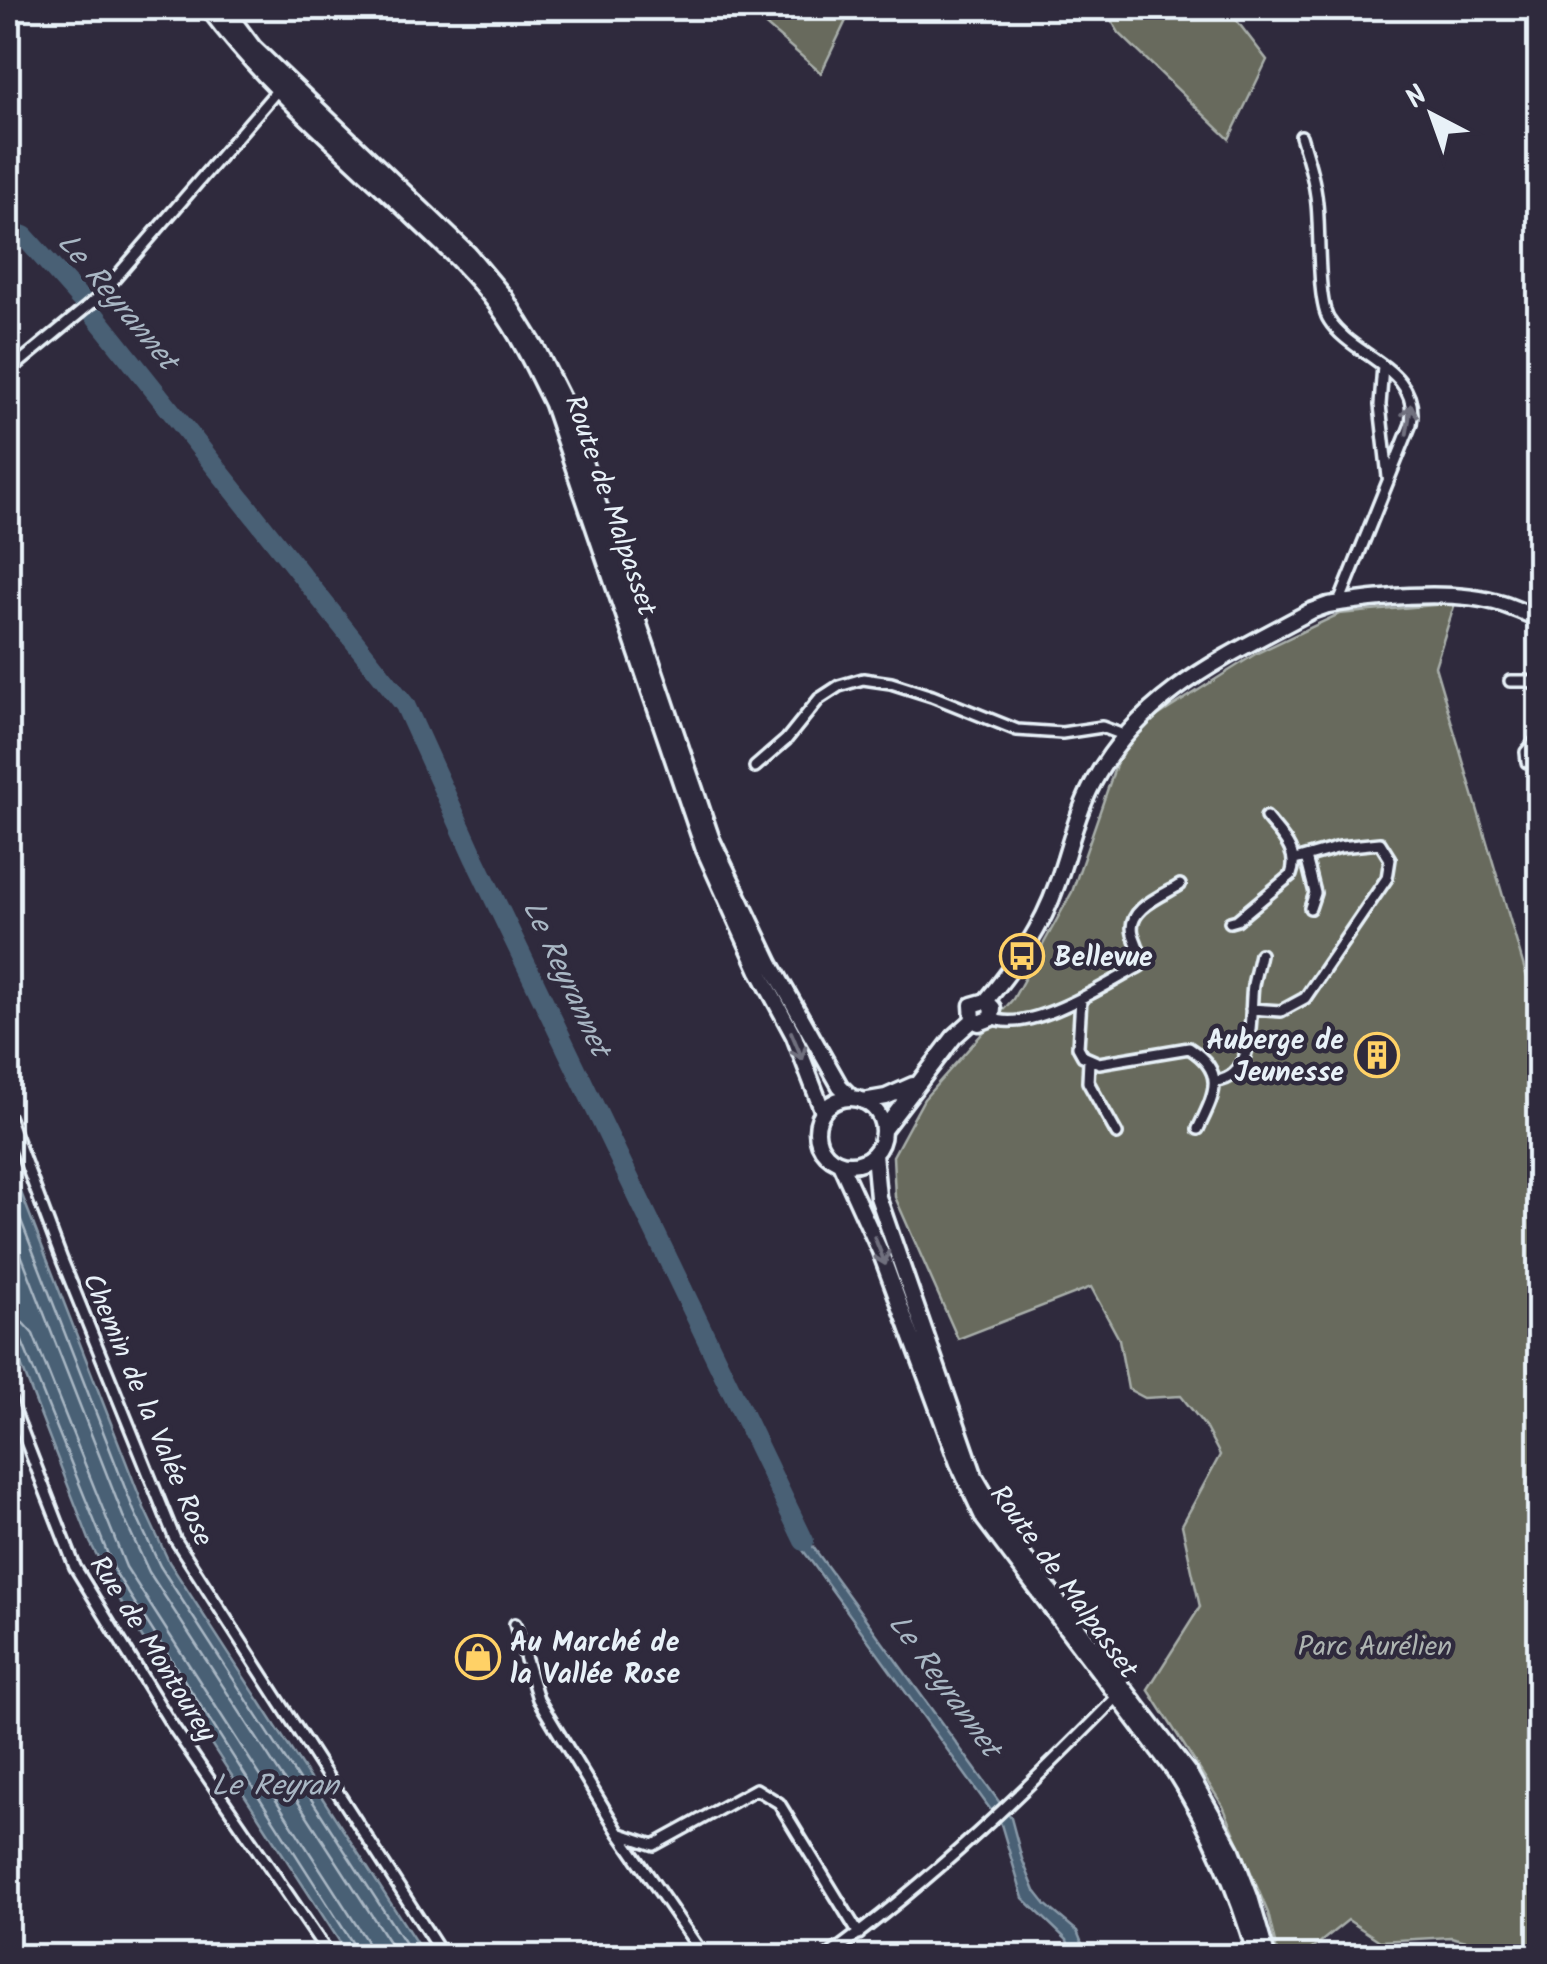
<svg xmlns="http://www.w3.org/2000/svg" width="1547" height="1964" viewBox="0 0 1547 1964" font-family="Kalam,sans-serif">
<style>
.green{fill:#686b5d;stroke:#a8aeaa;stroke-width:2.5}
.water{fill:#4a6075;stroke:#899aa9;stroke-width:2.5}
.lines{fill:none;stroke-linecap:round;stroke-linejoin:round}
.shore{stroke:#a9b7c4;stroke-width:2.5}
.river{stroke:#4a6075;stroke-width:20}
.minor-casing{stroke:#e8f1f8;stroke-width:16}
.secondary-casing{stroke:#e8f1f8;stroke-width:21}
.minor{stroke:#2f2a3d;stroke-width:9}
.secondary{stroke:#2f2a3d;stroke-width:14}
.oneway{stroke:#70707e}
.labels{text-anchor:middle;stroke-width:9;stroke-linejoin:round;paint-order:stroke}
.street-label{font-size:28px;fill:#e8f1f8;stroke:#2f2a3d}
.poi-label{font-size:28px;font-weight:bold;fill:#e8f1f8;stroke:#2f2a3d;text-anchor:start}
.park-label{font-size:28px;fill:#aeb5b2;stroke:#2f2a3d}
.water-label{font-size:30px;font-style:italic;fill:#a9b7c4;stroke:#2f2a3d}
</style>
<rect width="100%" height="100%" fill="#2f2a3d"/>
<filter id="ink" filterUnits="userSpaceOnUse"><feTurbulence type="fractalNoise" baseFrequency=".01" numOctaves="2"/><feDisplacementMap in="SourceGraphic" scale="20" xChannelSelector="R" yChannelSelector="G"/><feConvolveMatrix kernelMatrix="1 2 1 2 8 2 1 2 1" color-interpolation-filters="sRGB"/></filter>
<g filter="url(#ink)">
<path class="green" d="M746,8H852L821,73Z
M1104,8H1227L1267,60L1229,139L1119,33Z
M1455,603L1435,666L1539,1018V1956H1503L1502,1950L1451,1937L1380,1941L1348,1920L1303,1956H1278L1268,1913L1223,1806L1148,1689L1200,1607L1182,1525L1220,1455L1204,1425L1181,1396L1145,1398L1128,1389L1119,1339L1091,1287L958,1339L895,1197L893,1156L924,1099L1013,999L1072,892L1126,736L1257,653L1339,614Z"/>
<path class="water" d="M8,1159L144,1508L169,1562L425,1956H349L130,1619L90,1542L8,1331Z
M795,1517L798,1526L824,1562L1011,1818L1022,1859L1035,1891L1046,1905L1077,1931L1087,1956H1072L1067,1940L1023,1898L1001,1824L792,1535L789,1520Z"/>
<g class="lines">
<path class="shore" d="M8,1187L134,1511L160,1566L413,1956
M8,1221L123,1516L149,1572L398,1956
M8,1319L23,1323L33,1334L126,1567L366,1940L370,1956
M8,1332L16,1333L21,1339L115,1572L355,1947L357,1956"/>
<path class="river" d="M8,231L24,236L93,313L405,705L475,859L804,1541"/>
<defs>
<path id="minor" d="M1301,136C1308,159 1315,181 1317,204C1320,229 1317,303 1329,320C1352,357 1421,368 1411,424L1339,603
M1383,366L1380,405L1388,477
M8,372L99,297L281,86
M1510,681H1527L1540,687
M1527,762L1526,752L1540,736
M755,767L786,740L819,699L839,686L863,679L891,683L932,696L1017,730L1062,733L1102,727L1126,736
M1306,857L1315,893L1310,908
M1230,922L1237,920L1291,875C1300,851 1280,835 1266,817
M1081,999L1078,1047L1083,1056L1099,1063L1189,1048C1228,1073 1214,1095 1198,1129
M1251,1009L1281,1011L1305,998L1387,878L1390,859L1380,843L1340,847L1295,860
M992,1018C1028,1035 1107,984 1140,966C1142,954 1137,946 1133,934C1126,909 1162,896 1180,885
M1089,1060L1088,1082L1117,1134
M1216,1081C1257,1077 1249,1014 1253,985C1255,975 1258,964 1260,954
M8,1116L62,1260L175,1539L443,1956
M8,1395L75,1567L170,1722L330,1956
M515,1624L538,1699L619,1833L704,1956
M621,1834L654,1845L756,1789L779,1803L859,1934
M828,1956C934,1879 1026,1790 1117,1697"/>
<path id="secondary" d="M208,8C264,84 337,145 406,210C437,240 471,269 496,304C519,335 535,369 552,404L703,847L759,971L794,1036L823,1112
M224,8L253,47L468,253L504,296L537,349L562,399L579,447L712,840L771,964L840,1086L852,1098
M986,1001C1016,965 1042,928 1057,884C1069,850 1076,815 1093,783C1141,693 1226,657 1311,611L1328,605C1378,597 1454,589 1502,604C1515,608 1527,614 1540,619
M973,1020L979,1023L992,1018L993,1008L986,1001
M973,1020L972,1005L986,1001
M817 1131a33 33 0 1 1 66 0a33 33 0 1 1-66 0Z
M863,1101L886,1097L913,1085
M883,1130L954,1037L973,1020
M874,1154L878,1197L975,1477L1014,1544L1190,1775L1232,1850L1250,1897L1267,1956
M840,1163L880,1251L958,1463L984,1519L1175,1772C1212,1830 1237,1890 1256,1956"/>
</defs>
<use href="#minor" class="minor-casing"/>
<use href="#secondary" class="secondary-casing"/>
<use href="#minor" class="minor"/>
<use href="#secondary" class="secondary"/>
</g>
<defs><path id="oneway-shaft" d="M-6 0H5M1.5-3L5.5 0L1.5 3" fill="none" stroke-width="1.6" stroke-linecap="round" stroke-linejoin="round" transform="scale(2.5)"/></defs>
<g class="oneway">
<use href="#oneway-shaft" transform="translate(1409 419) rotate(-81)"/>
<use href="#oneway-shaft" transform="translate(797 1046) rotate(67)"/>
<use href="#oneway-shaft" transform="translate(880 1251) rotate(68)"/>
</g>
</g>
<defs>
<symbol id="bus-ring" viewBox="-11 -11 22 22"><circle r="9.5" fill="#2f2a3d" stroke="#ffd166" stroke-width="1.5"/><path d="M-5-6H5V4H4V6H2V4H-2V6H-4V4H-5ZM-3.5-4V0h7V-4ZM-3.5 1.2v1.5H-2V1.2ZM2 1.2v1.5H3.5V1.2Z" fill="#ffd166"/></symbol>
<symbol id="building-ring" viewBox="-11 -11 22 22"><circle r="9.5" fill="#2f2a3d" stroke="#ffd166" stroke-width="1.5"/><path d="M-4-6H4V6H1V3H-1V6H-4ZM-2.5-4.3h1.7v1.8h-1.7ZM.8-4.3h1.7v1.8H.8ZM-2.5-1h1.7V.8h-1.7ZM.8-1h1.7V.8H.8Z" fill="#ffd166"/></symbol>
<symbol id="shop-ring" viewBox="-11 -11 22 22"><circle r="9.5" fill="#2f2a3d" stroke="#ffd166" stroke-width="1.5"/><path d="M-5-2.5h2.3a2.7 3.5 0 0 1 5.4 0H5L5.5 6h-11ZM-1.5-2.5h3a1.5 2.3 0 0 0-3 0Z" fill="#ffd166"/></symbol>
</defs>
<g fill-rule="evenodd">
<use href="#bus-ring" x="997" y="931" width="50" height="50"/>
<use href="#building-ring" x="1352" y="1030" width="50" height="50"/>
<use href="#shop-ring" x="453" y="1632" width="50" height="50"/>
</g>
<g class="labels">
<g class="street-label">
<text transform="translate(612 505) rotate(71)" y="10">Route de Malpasset</text>
<text transform="translate(149 1409) rotate(67)" y="10">Chemin de la Valée Rose</text>
<text transform="translate(1065 1581) rotate(54)" y="10">Route de Malpasset</text>
<text transform="translate(154 1648) rotate(58)" y="10">Rue de Montourey</text>
</g>
<g class="poi-label">
<text x="1054" y="966">Bellevue</text>
<text x="1344" y="1049" text-anchor="end">Auberge de<tspan x="1344" dy="32">Jeunesse</tspan></text>
<text x="510" y="1651">Au Marché de<tspan x="510" dy="32">la Vallée Rose</tspan></text>
</g>
<g class="park-label">
<text x="1375" y="1655">Parc Aurélien</text>
</g>
<g class="water-label">
<text transform="translate(118 301) rotate(50)" y="10">Le Reyrannet</text>
<text transform="translate(567 978) rotate(65)" y="10">Le Reyrannet</text>
<text transform="translate(945 1685) rotate(54)" y="10">Le Reyrannet</text>
<text x="275" y="1795">Le Reyran</text>
</g>
</g>
<rect width="1547" height="1964" fill="none" stroke="#2f2a3d" stroke-width="40"/>
<rect x="20" y="20" width="1507" height="1924" fill="none" stroke="#e8f1f8" stroke-width="4" filter="url(#ink)"/>
<g transform="translate(1432 115) rotate(319)" stroke="#2f2a3d" stroke-width="8" paint-order="stroke">
<path d="M0-8L18 38L0 25L-18 38Z" fill="#e8f1f8"/>
<text y="-15" font-size="28" font-weight="bold" text-anchor="middle" fill="#e8f1f8">N</text>
</g>
</svg>
